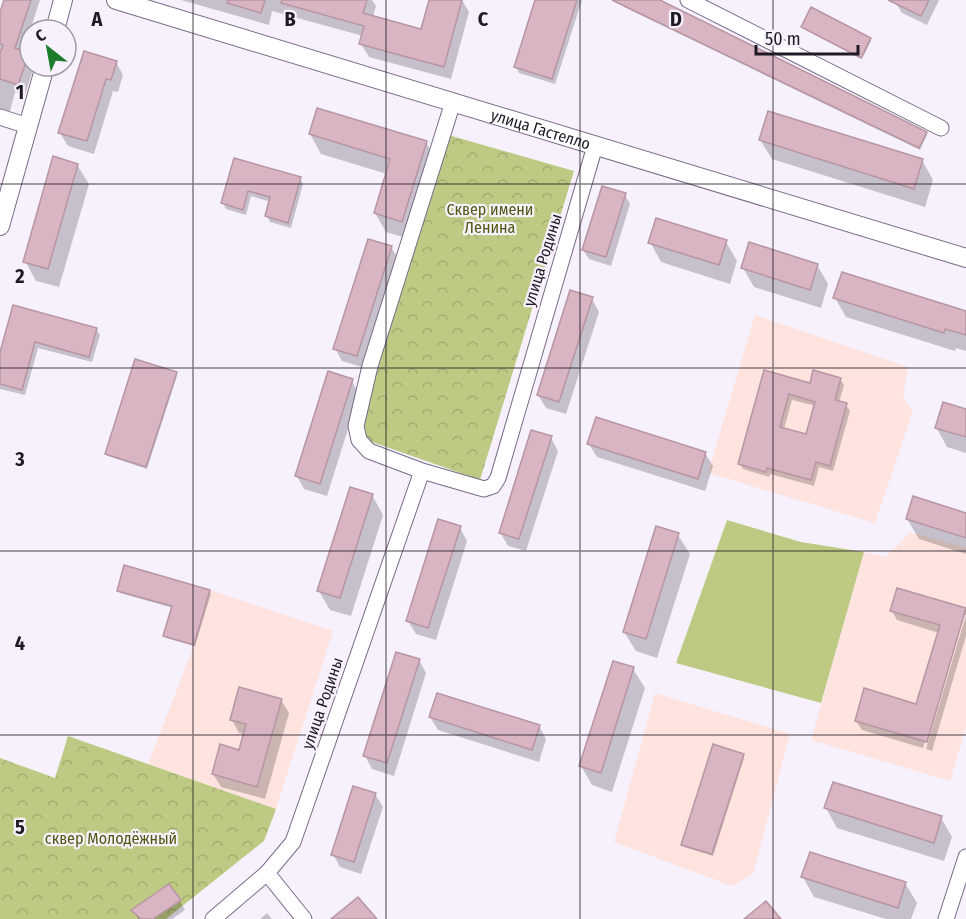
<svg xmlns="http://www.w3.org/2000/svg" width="966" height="919" viewBox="0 0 966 919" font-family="'Fira Sans Condensed',sans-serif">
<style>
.education{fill:#fee3de}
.park{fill:url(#park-crowns)}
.pitch{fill:#beca83}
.shadow{fill:#0003;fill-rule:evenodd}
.building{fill:#d9b5c3;stroke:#b795a2;stroke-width:1.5;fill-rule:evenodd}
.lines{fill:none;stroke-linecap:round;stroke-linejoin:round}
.minor-casing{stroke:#786b87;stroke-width:17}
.tertiary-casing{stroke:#786b87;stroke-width:20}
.minor{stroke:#fff;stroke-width:15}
.tertiary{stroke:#fff;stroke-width:18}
.grid{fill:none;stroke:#1f1a25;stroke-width:1.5;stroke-opacity:0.55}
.labels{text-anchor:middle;stroke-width:4.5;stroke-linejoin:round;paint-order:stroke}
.street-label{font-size:16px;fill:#1f1a25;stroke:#f7f1fe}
.park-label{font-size:16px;fill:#505812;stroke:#f7f1fe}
.grid-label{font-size:20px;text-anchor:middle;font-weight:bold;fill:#1f1a25;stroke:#f7f1fe;stroke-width:4.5;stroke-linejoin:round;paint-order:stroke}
</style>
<defs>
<pattern id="park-crowns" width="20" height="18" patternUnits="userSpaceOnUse" patternTransform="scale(1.5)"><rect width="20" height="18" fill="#beca83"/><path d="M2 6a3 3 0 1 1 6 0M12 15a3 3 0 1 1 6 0" fill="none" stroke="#a3ad71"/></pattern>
</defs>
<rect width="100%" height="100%" fill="#f7f1fe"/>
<path class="education" d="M755,315L908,367L903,398L913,411L875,523L708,473Z
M910,532L966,548V727L950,781L811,740L864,552L886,557Z
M210,590L333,631L276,809L148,764L194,645Z
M655,693L790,734L753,874L731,886L614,842Z"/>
<path class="park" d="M445,134L574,171L480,480L358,437Z
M68,736L276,809L264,841L166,919H0V758L55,778Z"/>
<path class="pitch" d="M727,520L801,542L864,552L821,703L676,663Z"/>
<path class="shadow" d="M6,0H40L23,52L28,54L30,58V66H34L25,95L15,92L8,119L0,122V59L2,53L0,52V17Z
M181,0H372L376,6L373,17L422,31L431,0H462L469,12L451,79L369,57L361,44L363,36L272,11L269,25Z
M537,0H582L555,84L519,73L516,67Z
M625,0H656L926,133L927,135L920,150L624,7L623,4Z
M898,0H939L927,25L902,13L896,3Z
M803,27L870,39L871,41L862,59L804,29Z
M116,62L123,75L118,92L113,91L94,154L68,146L60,133Z
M310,134L426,142L437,162L413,240L386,232L375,213L387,174L321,154Z
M760,140L922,160L933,180L925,207L772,159Z
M235,160L300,178L303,184L291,228L270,222L267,216L271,202L251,196L246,215L226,209L223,203Z
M77,165L89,184L59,287L36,281L25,261Z
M625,195L630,204L611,266L589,259L583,250Z
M650,242H726L737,261L730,284L661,262Z
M391,247L399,260L365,368L342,361L335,348Z
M817,265L828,284L821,308L754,287L743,268Z
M835,298L966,312V351L956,348L955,351L846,317Z
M592,299L599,312L566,414L546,408L538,395Z
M14,307L96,329L100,335L92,362L38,348L25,395L0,389V357Z
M765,372L811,385L840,379L844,385L839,403L846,405L850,411L833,471L819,467L814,486L770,474L769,477L743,469L739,463ZM792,400L816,406L807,436L784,429Z
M176,373L177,376L147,469L108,456L107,454Z
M352,381L359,394L327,496L304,489L297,476Z
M966,411V453L947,447L936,427Z
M551,438L558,451L526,551L508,546L500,532Z
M589,444L705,453L713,466L705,491L597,457Z
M372,495L383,515L351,616L330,610L319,591Z
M966,514V554L919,539L907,519Z
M460,528L467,541L436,640L416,634L408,621Z
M678,535L690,554L657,658L636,651L624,632Z
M119,590L209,591L211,594L195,646L166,638L165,636L173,608L120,593Z
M966,609V615H963L923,748L862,730L856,721L918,705L939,633L897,620L892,611Z
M966,615V636L932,751L926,749Z
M419,660L426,673L394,776L372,769L365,756Z
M633,669L645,688L612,792L592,785L581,766Z
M281,700L289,713L265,799L221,787L213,774L240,751L245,734L239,733L232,720Z
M430,717L539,726L546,739L539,762L438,730Z
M743,755L744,758L713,856L684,847L683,845Z
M375,794L383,807L361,874L340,867L333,854Z
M826,808L941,818L952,837L944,861L837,828Z
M803,877L905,883L917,903L911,919H886L814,897Z
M180,901L185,910L172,919H138L133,910Z
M267,913L272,919H260Z"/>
<path class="building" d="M4,0H31L15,48L29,53L18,85L0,79V54L3,45L0,44V12Z
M228,0H265L261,13L227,3Z
M282,0H367L363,13L421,29L429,0H462L444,67L359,44L364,26L281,3Z
M535,0H577L552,79L514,67Z
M612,0H660L927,132L919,148Z
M888,0H929L921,16Z
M811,7L871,38L861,58L801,27Z
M84,51L117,61L111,80L106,79L87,141L58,133Z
M317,108L427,141L402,222L374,213L390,159L309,134Z
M768,111L923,159L914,189L759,140Z
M53,156L78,164L48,269L23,262Z
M234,158L301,177L288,223L265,216L270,197L248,191L243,210L221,203Z
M602,186L626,193L606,257L582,250Z
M656,218L727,240L719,265L648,243Z
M368,239L392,246L357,356L333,349Z
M749,242L818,264L810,290L741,268Z
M842,272L966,311V335L945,329L944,333L833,298Z
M570,290L593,297L559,402L537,395Z
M13,305L97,328L89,357L35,342L22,390L0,384V352Z
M135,359L177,372L146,467L105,454Z
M764,370L810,383L813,370L841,378L835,400L847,403L830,466L816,462L811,480L767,468L766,472L738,464ZM789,394L815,402L806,434L780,427Z
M328,371L353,379L320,484L295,476Z
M943,402L966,409V437L935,428Z
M596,417L706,452L698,479L587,444Z
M531,430L552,436L519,539L499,533Z
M350,487L373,494L340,598L317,591Z
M913,496L966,513V538L906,519Z
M438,519L461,526L428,628L406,621Z
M656,526L679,533L646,639L623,632Z
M124,565L210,590L194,645L163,636L172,606L117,591Z
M897,588L966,608L927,742L855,721L864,688L916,704L940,625L890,611Z
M396,652L420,659L387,763L363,756Z
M613,661L634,667L601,773L579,766Z
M239,687L282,699L257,787L212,774L220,744L239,750L246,724L230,720Z
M437,693L540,725L532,750L429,717Z
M713,744L744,754L712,854L681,845Z
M833,782L942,816L934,843L824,808Z
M353,786L376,793L354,862L331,855Z
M810,852L906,882L898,908L801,877Z
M169,884L181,900L153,919H141L131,910Z
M358,897L377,919H331Z
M766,901L781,919H744Z"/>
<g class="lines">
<defs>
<path id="minor" d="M688,0L941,128
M453,102L370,366L356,426L359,440L369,451L422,471L484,489L493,486L498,478L595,146
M0,117L28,126
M267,873L304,919
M213,919L267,873L293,842L422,471
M946,919L966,857"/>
<g id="tertiary">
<path id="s1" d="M116,0L966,258"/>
<path d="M55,30L63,0"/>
<path d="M0,226L45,66"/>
</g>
</defs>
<use href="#minor" class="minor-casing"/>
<use href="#tertiary" class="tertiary-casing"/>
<use href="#minor" class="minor"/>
<use href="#tertiary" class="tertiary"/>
</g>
<path class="grid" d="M193,0V919M386,0V919M580,0V919M773,0V919M0,184H966M0,368H966M0,551H966M0,735H966"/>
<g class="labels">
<g class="street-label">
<text dy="6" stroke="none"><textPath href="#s1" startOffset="444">улица Гастелло</textPath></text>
<text transform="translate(542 260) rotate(-73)" y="6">улица Родины</text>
<text transform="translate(322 703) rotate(-71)" y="6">улица Родины</text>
</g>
<g class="park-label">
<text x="490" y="215">Сквер имени<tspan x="490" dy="18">Ленина</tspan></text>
<text x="111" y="844">сквер Молодёжный</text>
</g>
</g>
<g class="grid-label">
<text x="97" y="26">A</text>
<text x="290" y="26">B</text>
<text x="483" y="26">C</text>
<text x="676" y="26">D</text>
<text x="20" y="99">1</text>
<text x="20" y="283">2</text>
<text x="20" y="466">3</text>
<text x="20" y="650">4</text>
<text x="20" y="834">5</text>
</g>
<g transform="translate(48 48) rotate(329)"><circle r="28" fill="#f7f1fe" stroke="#a19ba7" stroke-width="1.5"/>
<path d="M0-4.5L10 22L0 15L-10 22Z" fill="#1f7c2c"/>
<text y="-9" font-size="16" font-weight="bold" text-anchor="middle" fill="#1f1a25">С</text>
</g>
<path d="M756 45v9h102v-9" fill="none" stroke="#1f1a25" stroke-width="3"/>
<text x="765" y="45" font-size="18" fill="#1f1a25" stroke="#f7f1fe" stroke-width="4.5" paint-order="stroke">50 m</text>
</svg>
